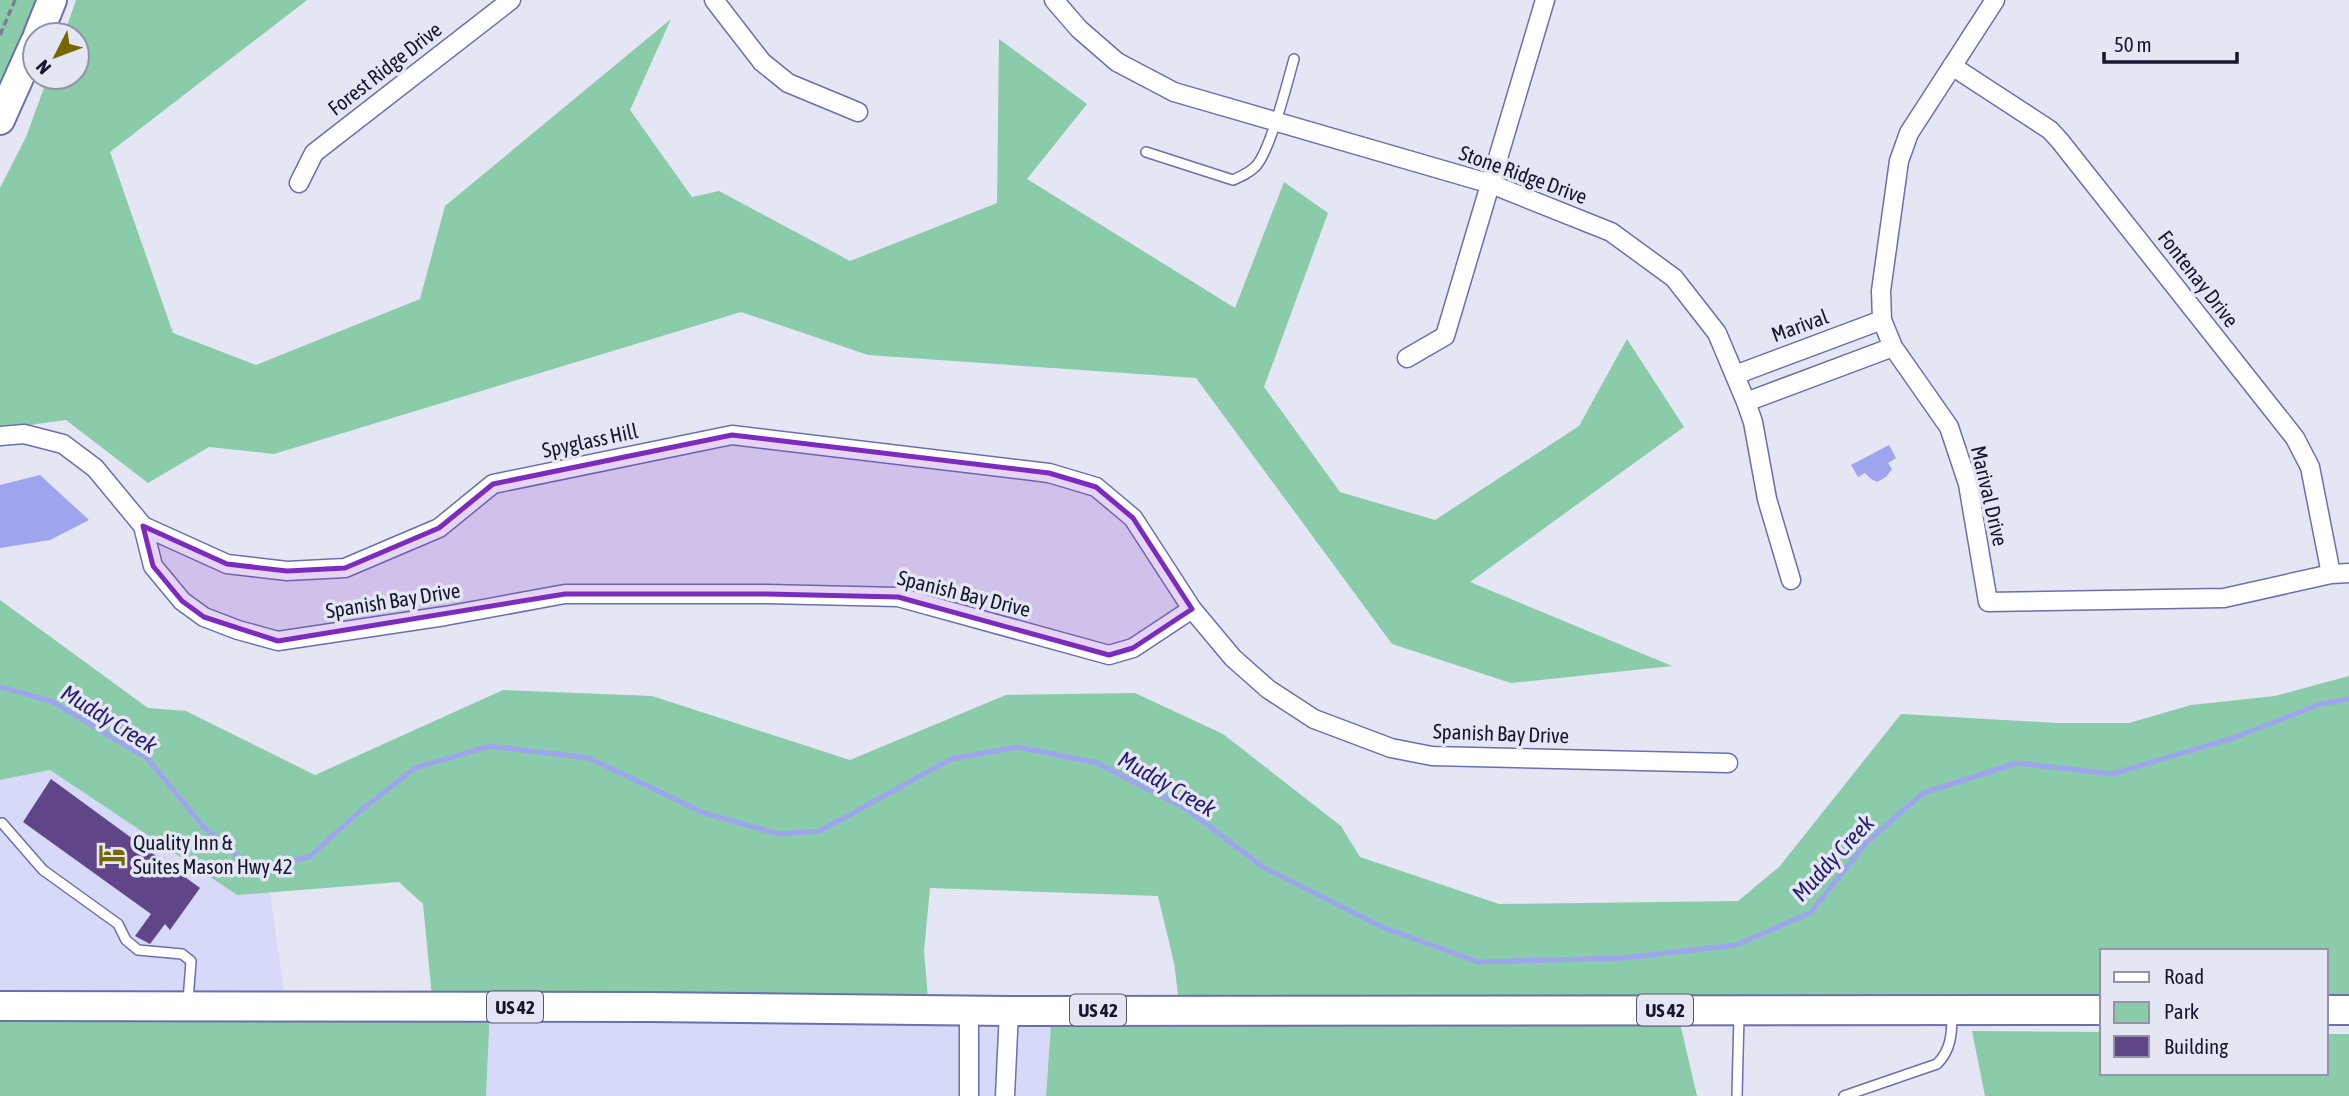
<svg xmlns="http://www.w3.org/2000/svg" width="2349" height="1096" viewBox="0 0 2349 1096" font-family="'Asap Condensed',sans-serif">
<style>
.built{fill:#d6d9f7}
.green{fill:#8acba9}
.water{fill:#9fa4ee}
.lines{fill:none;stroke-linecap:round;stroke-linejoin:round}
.stream{stroke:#9fa4ee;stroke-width:5}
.building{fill:#604688}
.service-casing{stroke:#6b6fac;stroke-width:12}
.minor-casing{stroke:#6b6fac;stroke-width:21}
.primary-casing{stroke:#6b6fac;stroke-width:32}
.path{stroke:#7d7e91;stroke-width:3.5;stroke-dasharray:7 3.5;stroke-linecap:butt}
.service{stroke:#fff;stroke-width:9}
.minor{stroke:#fff;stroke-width:18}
.primary{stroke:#fff;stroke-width:28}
.marked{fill:#7b2cbf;fill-opacity:0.2;stroke:#7b2cbf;stroke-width:5;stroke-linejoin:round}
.labels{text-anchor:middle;stroke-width:7;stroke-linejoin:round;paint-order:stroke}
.shield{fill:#e4e6f4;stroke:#54556a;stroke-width:2}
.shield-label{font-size:19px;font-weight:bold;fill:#16172f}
.street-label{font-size:21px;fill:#16172f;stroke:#e4e6f4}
.poi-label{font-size:21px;fill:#16172f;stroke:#e4e6f4;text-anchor:start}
.water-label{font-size:23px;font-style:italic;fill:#281d71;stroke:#e4e6f4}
</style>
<rect width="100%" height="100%" fill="#e4e6f4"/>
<path class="built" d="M50,770L237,895L270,892L286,1007L0,1006V780Z
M490,1007L1052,1011L1046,1096H486Z"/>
<path class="green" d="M0,0H48L0,102Z
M76,0H307L110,152L173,333L256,365L420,299L445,206L671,19L630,110L692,197L719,191L850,261L997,203L999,39L1087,104L1027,179L1235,308L1284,182L1328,213L1264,387L1340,492L1435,520L1579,426L1627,339L1684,427L1470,582L1672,666L1511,683L1392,644L1196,378L868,355L741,312L274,454L209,447L148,483L66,420L0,429V188L26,137L48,77H77V35H64Z
M0,600L148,708L186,711L315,775L503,690L652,696L850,760L1006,695L1135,693L1223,734L1341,826L1360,857L1499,904L1738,901L1779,867L1901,714L2057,723H2129L2191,705L2275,696L2349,676V1010H2326V951H2102V1010H1677L1697,1096H1046L1052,1011L1180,1010L1174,963L1158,896L930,888L924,951L929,1010L490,1008L486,1096H0V1006L433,1007L423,904L399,882L237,895L50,770L0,780Z
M1972,1031L2102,1032V1073H2326V1034H2349V1096H1985Z"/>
<path class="water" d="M1889,445L1896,458L1888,463L1892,469L1886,477L1877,482L1871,479L1865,473L1858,477L1851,465Z
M40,475L89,520L50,540L0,548V485Z"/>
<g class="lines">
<path class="stream" d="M0,687L51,701L147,758L202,825L252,869L309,857L360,811L415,768L490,746L589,758L704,813L779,834L820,831L951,759L1018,747L1097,763L1185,808L1263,867L1382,927L1478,962L1623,958L1736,945L1810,913L1867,842L1923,793L2017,763L2112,774L2236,737L2320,704L2349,699"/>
</g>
<path class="building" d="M51,779L200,888L170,930L165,924L150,944L135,936L151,914L23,822Z"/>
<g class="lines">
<defs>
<path id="service" d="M1146,152L1233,180C1242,176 1249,173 1256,166C1271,149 1287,83 1294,59
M2,823L43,870L118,924L126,940L138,950L182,954L191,961L188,1001
M1737,1096L1739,1015
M1844,1096L1937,1064C1951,1050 1952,1034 1952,1014"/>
<path id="minor" d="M714,0L762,62L788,83L858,112
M1054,0L1079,29L1117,62L1174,92L1491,184L1611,232L1674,278L1717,333L1746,402L1753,422L1767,499L1791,580
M1995,0L1909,133L1899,161L1881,291L1882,320L1893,347L1949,427L1968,484L1988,602L2224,598L2331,574L2349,573
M1952,66L2050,130L2060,141L2295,438L2310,467L2331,574
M299,183L314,153L511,0
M1407,358L1445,336L1545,0
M1735,375L1882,320
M1746,402L1893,347
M0,436L24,434L63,444L95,468L143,526L227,564L287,571L345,568L439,528L493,484L732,435L1049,473L1096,487L1133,518L1192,609L1233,658L1268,689L1314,719L1391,748L1432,756L1728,763
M143,526L153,566L182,601L204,617L238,630L278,641L445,616L565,594H767L898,597L1109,655L1133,648L1192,609
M969,1011V1096
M1005,1096L1009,1011"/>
<path id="primary" d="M38,35L52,0
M0,120L35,42
M0,1006L649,1007L1009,1011L2102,1010
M2326,1010H2349"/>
</defs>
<use href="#service" class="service-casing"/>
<use href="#minor" class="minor-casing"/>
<use href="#primary" class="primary-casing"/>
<path class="path" d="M0,35L15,0"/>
<use href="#service" class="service"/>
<use href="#minor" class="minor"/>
<use href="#primary" class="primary"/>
</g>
<path class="marked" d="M732,435L1049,473L1096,487L1133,518L1192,609L1133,648L1109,655L898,597L767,594H565L278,641L204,617L182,601L153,566L143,526L227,564L287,571L345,568L439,528L493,484Z"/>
<defs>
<symbol id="hotel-bare" viewBox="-9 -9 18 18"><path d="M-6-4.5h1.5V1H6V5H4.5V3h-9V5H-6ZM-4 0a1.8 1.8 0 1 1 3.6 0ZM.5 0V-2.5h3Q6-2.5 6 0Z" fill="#766800" stroke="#e4e6f4" stroke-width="2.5" paint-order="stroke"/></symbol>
</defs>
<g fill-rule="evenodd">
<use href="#hotel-bare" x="93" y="836" width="38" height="38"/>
</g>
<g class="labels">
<g class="shield">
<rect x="487" y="991.5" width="56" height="31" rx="5"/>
<rect x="1070" y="994.5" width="56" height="31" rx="5"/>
<rect x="1637" y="994.5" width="56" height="31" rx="5"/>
</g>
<g class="shield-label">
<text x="515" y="1014">US 42</text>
<text x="1098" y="1017">US 42</text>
<text x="1665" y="1017">US 42</text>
</g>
<g class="street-label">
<text transform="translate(385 69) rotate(-38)" y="7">Forest Ridge Drive</text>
<text transform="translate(1523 175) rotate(20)" y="7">Stone Ridge Drive</text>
<text transform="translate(2198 279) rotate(52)" y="7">Fontenay Drive</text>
<text transform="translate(1800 326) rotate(-20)" y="7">Marival</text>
<text transform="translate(590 441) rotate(-12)" y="7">Spyglass Hill</text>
<text transform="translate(1989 496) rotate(77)" y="7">Marival Drive</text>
<text transform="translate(964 594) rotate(14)" y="7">Spanish Bay Drive</text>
<text transform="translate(393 601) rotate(-9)" y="7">Spanish Bay Drive</text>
<text transform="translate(1501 734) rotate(2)" y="7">Spanish Bay Drive</text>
</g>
<g class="poi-label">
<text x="133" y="850">Quality Inn &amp;<tspan x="133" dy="24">Suites Mason Hwy 42</tspan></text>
</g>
<g class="water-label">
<text transform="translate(109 719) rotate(32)" y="8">Muddy Creek</text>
<text transform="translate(1167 784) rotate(30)" y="8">Muddy Creek</text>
<text transform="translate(1833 858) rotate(-47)" y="8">Muddy Creek</text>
</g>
</g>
<rect x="2100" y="949" width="228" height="126" fill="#e4e6f4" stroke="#9293a5" stroke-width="2"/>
<rect x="2114" y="972" width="35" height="10" fill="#ffffff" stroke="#9293a5" stroke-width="2"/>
<text x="2164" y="984" font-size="21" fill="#16172f">Road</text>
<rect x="2114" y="1002" width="35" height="21" fill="#8acba9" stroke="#9293a5" stroke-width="2"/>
<text x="2164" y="1019" font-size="21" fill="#16172f">Park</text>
<rect x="2114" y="1036" width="35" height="21" fill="#604688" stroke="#9293a5" stroke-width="2"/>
<text x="2164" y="1054" font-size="21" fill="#16172f">Building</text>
<g transform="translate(56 56) rotate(228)"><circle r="33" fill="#e4e6f4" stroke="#9293a5" stroke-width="2"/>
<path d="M0-5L12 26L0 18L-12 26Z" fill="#766800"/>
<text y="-10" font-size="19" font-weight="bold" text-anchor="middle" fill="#16172f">N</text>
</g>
<path d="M2104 52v10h133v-10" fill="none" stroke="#16172f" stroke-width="3.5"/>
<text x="2114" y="52" font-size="21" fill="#16172f" stroke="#e4e6f4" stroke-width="5" paint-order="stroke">50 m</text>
</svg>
